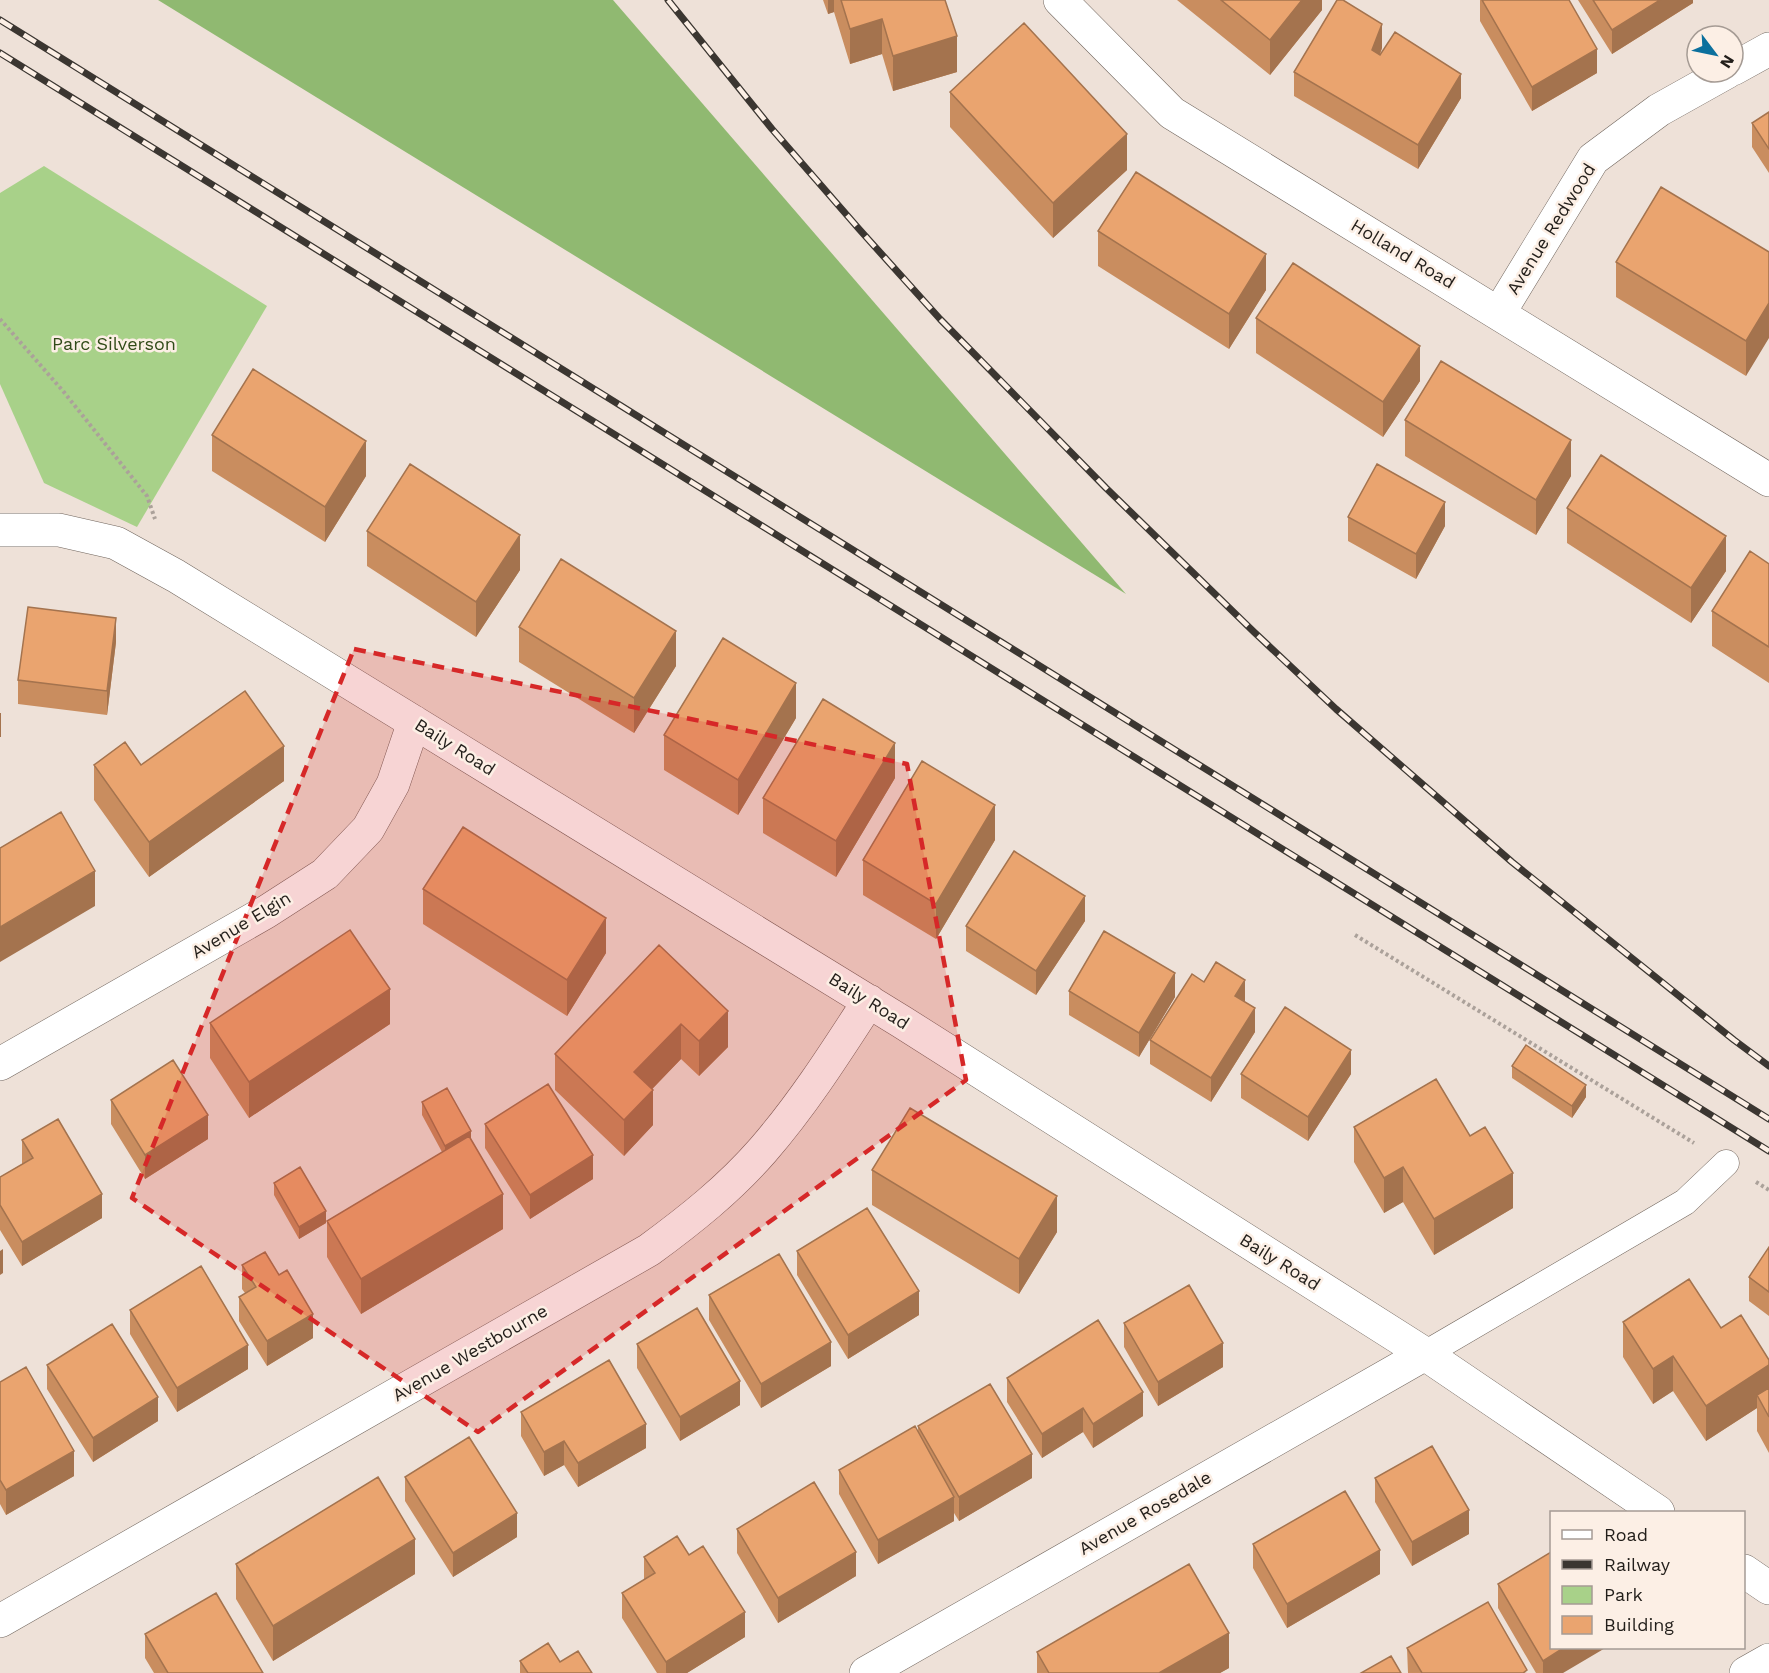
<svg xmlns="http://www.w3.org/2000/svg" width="1769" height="1673" viewBox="0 0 1769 1673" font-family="'Work Sans',sans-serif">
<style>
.green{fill:#a8d189}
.forest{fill:#90b971}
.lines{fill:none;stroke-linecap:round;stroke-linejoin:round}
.lane-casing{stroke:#71665e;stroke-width:27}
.street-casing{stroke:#71665e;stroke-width:34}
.path{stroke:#aba19a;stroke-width:4;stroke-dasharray:3 3;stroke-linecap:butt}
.lane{stroke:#fff;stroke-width:26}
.street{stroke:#fff;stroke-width:33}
.rail-casing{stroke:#3b3631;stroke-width:7}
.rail{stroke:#fcefe5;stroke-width:4.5;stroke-dasharray:14;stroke-linecap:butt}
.wall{fill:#c98d5f}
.shaded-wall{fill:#a4734e}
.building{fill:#eaa46f;stroke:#a4734e;stroke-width:1.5}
.marked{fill:#d62828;fill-opacity:0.2;stroke:#d62828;stroke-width:4.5;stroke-dasharray:12 8;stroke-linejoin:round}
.labels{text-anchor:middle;stroke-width:5;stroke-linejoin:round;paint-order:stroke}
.street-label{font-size:18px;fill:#221e1a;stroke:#fcefe5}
.park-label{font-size:18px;fill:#314b18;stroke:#fcefe5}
</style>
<rect width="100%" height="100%" fill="#eee1d8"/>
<path class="green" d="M44,166L267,306L137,527L44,483L0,384V193Z"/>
<path class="forest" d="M158,0H613L1126,594Z"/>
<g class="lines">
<defs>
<path id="lane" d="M1425,1354L1685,1202L1726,1163"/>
<path id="street" d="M1060,0L1172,113L1769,480
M1733,69L1769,49
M1499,313L1593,159L1659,110L1727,72
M0,530H59L116,543L176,576L902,1022L1425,1354L1658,1512
M0,1064L266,912L325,874L368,829L393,784L414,722
M1744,1571L1769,1588
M0,1621L649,1250C690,1220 729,1189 763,1150C803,1104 836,1052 869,1001
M866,1673L1425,1354
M1746,1673L1769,1660"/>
</defs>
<use href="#lane" class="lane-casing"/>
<use href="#street" class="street-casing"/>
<path class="path" d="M0,319L63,391L147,496L155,519
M1355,935L1694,1143
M1756,1182L1769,1190"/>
<use href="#lane" class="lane"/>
<use href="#street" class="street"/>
<defs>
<path id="rail" d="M668,0L772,129L859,229L940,319L1106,488L1254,632L1336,709L1512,862L1734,1040L1769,1066
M0,20L1769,1119
M0,53L1769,1151"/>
</defs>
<use href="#rail" class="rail-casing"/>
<use href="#rail" class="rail"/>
</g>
<path class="wall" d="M823,0H945L957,72L893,91L882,54L850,64L834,12L828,14Z
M1177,0H1322V10L1270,75Z
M1480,0H1569L1597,73L1532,111L1480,21Z
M1578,0H1693V3L1612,54Z
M1382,48L1380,55L1461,98L1418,169L1294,96V72Z
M950,92L1127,170L1053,238L950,127Z
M1769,112V173L1752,147V123Z
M1098,231L1266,290L1229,349L1098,266Z
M1769,252L1746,376L1616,297V262Z
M1256,318L1420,381L1383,437L1256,353Z
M1405,420L1571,476L1536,535L1405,456Z
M212,435L366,476L325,542L212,471Z
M1567,508L1726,571L1691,623L1567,543Z
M1348,517L1445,526L1416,579L1348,541Z
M367,531L520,570L476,637L367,566Z
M1769,564V683L1712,646V611Z
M519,627L676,666L634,733L519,662Z
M116,642L107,715L18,704V680Z
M796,718L738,815L664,770V735Z
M94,765H141L284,781L149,877L94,800Z
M895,778L836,877L763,833V798Z
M995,840L936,939L863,895V860Z
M423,889L606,953L567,1016L423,924Z
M1085,921L1036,995L966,951V926Z
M659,945L728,1047L699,1076L681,1059L652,1089L653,1125L624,1156L555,1090V1054Z
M1069,991L1175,997L1139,1057L1069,1015Z
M1245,1002L1255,1032L1211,1102L1150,1064V1040Z
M210,1023L390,1024L249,1118L210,1058Z
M1512,1066L1586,1097L1572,1118L1512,1078Z
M1241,1074H1351L1308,1141L1241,1098Z
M111,1100L208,1139L145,1179L111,1124Z
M422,1102L471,1139L503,1229L361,1314L327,1257V1221L442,1152L422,1115Z
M485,1124L593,1179L530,1219L485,1148Z
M1354,1127L1513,1208L1434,1255L1403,1202L1384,1213L1354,1162Z
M22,1140L102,1218L22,1266L0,1230V1177L22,1164Z
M872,1170L1057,1232L1019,1294L872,1205Z
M274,1183L326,1223L299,1239L274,1195Z
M1769,1247V1316L1749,1301V1277Z
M797,1251L919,1315L848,1359L797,1275Z
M242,1265L313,1338L267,1366L239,1321V1297L245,1293L242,1289Z
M709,1295L831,1366L761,1408L709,1320Z
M130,1310L248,1369L177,1412L130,1334Z
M1623,1322L1721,1328L1769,1360V1453L1757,1431V1408L1706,1441L1673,1391L1653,1404L1623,1357Z
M1124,1323L1223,1367L1158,1406L1124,1347Z
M637,1344L740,1405L680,1441L637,1368Z
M47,1365L158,1421L93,1462L47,1389Z
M1007,1378L1143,1416L1093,1448L1083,1432L1042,1458L1007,1402Z
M0,1382L74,1476L6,1515L0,1504Z
M521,1412L646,1448L578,1487L564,1465L544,1476L521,1436Z
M918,1426L1032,1478L959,1521L954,1513V1521L878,1564L839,1494V1470L918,1431Z
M405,1477L517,1537L453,1577L405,1501Z
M1375,1478L1469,1534L1412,1566L1375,1502Z
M737,1529L856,1576L778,1623L737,1553Z
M1253,1544L1380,1574L1287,1628L1253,1568Z
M689,1555L745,1637L687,1673H657L622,1618V1593L644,1580V1557Z
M236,1564L415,1574L273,1661L236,1599Z
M1498,1584L1563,1673H1536L1498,1608Z
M145,1634L263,1673H154L145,1658Z
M1407,1648L1527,1673H1408Z
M1037,1652L1229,1668L1220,1673H1037Z
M520,1661L560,1662L592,1673H520Z"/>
<path class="shaded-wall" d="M828,0H834V12L828,14Z
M1302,0H1322V10L1270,75V40Z
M1660,0H1693V3L1612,54V30Z
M882,19V54L850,64V29Z
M1382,24V48L1372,74V50Z
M957,36V72L893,91V56Z
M1597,49V73L1532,111V87Z
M1461,74V98L1418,169V145Z
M1127,134V170L1053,238V203Z
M1266,254V290L1229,349V314Z
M1769,303V338L1746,376V341Z
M1420,346V381L1383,437V402Z
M1571,440V476L1536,535V500Z
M366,441V476L325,542V507Z
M1445,502V526L1416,579V554Z
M520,535V570L476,637V602Z
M1726,536V571L1691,623V588Z
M116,618V642L107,715V691Z
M676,631V666L634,733V698Z
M796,683V718L738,815V780Z
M0,713H1V737H0Z
M895,743V778L836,877V841Z
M284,746V781L149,877V842Z
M995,805V840L936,939V904Z
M95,871V906L0,962V927Z
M1085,896V921L1036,995V971Z
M606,918V953L567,1016V980Z
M1175,973V997L1139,1057V1033Z
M1245,980V1005L1235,996Z
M390,989V1024L249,1118V1082Z
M1255,1008V1032L1211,1102V1078Z
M728,1011V1047L699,1076V1041Z
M681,1024V1059L634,1108V1072Z
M1351,1050V1074L1308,1141V1117Z
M1586,1085V1097L1572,1118V1106Z
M653,1090V1125L624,1156V1120Z
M208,1115V1139L145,1179V1155Z
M471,1131V1143L445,1158V1146Z
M593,1155V1179L530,1219V1195Z
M1403,1167V1202L1384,1213V1178Z
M1513,1173V1208L1434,1255V1219Z
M102,1194V1218L22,1266V1242Z
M503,1194V1229L361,1314V1279Z
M1057,1196V1232L1019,1294V1259Z
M326,1211V1223L299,1239V1227Z
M3,1249V1273L0,1275V1251Z
M919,1291V1315L848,1359V1335Z
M313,1314V1338L267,1366V1341Z
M831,1342V1366L761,1408V1384Z
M1223,1343V1367L1158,1406V1382Z
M248,1345V1369L177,1412V1388Z
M1673,1356V1391L1653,1404V1369Z
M1769,1365V1400L1757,1395V1408L1706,1441V1406Z
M740,1381V1405L680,1441V1417Z
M1143,1392V1416L1093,1448V1424Z
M158,1397V1421L93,1462V1438Z
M1083,1408V1432L1042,1458V1434Z
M646,1424V1448L578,1487V1463Z
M564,1441V1465L544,1476V1452Z
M74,1451V1476L6,1515V1490Z
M1032,1454V1478L959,1521V1497Z
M954,1497V1521L878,1564V1540Z
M1469,1510V1534L1412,1566V1542Z
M517,1513V1537L453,1577V1553Z
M415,1539V1574L273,1661V1626Z
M1380,1550V1574L1287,1628V1604Z
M856,1552V1576L778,1623V1598Z
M745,1612V1637L687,1673H666V1662Z
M1229,1633V1668L1220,1673H1159Z
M1565,1647H1607L1563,1673H1543V1661Z"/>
<path class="building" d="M841,0H945L957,36L893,56L882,19L850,29Z
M1221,0H1302L1270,40Z
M1337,0H1343L1382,24L1372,50L1380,55L1395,32L1461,74L1418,145L1294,72Z
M1482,0H1569L1597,49L1532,87Z
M1593,0H1660L1612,30Z
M1024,23L1127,134L1053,203L950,92Z
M1769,112V149L1752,123Z
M1136,172L1266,254L1229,314L1098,231Z
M1661,187L1769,252V303L1746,341L1616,262Z
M1293,263L1420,346L1383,402L1256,318Z
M1441,361L1571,440L1536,500L1405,420Z
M253,369L366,441L325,507L212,435Z
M1601,455L1726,536L1691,588L1567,508Z
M410,464L520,535L476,602L367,531Z
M1377,464L1445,502L1416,554L1348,517Z
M1750,551L1769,564V647L1712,611Z
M561,559L676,631L634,698L519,627Z
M28,607L116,618L107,691L18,680Z
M723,638L796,683L738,780L664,735Z
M245,691L284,746L149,842L94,765L125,742L141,765Z
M823,699L895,743L836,841L763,798Z
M922,761L995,805L936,904L863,860Z
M61,812L95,871L0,927V848Z
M463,827L606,918L567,980L423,889Z
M1014,851L1085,896L1036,971L966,926Z
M350,930L390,989L249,1082L210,1023Z
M1104,931L1175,973L1139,1033L1069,991Z
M659,945L728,1011L699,1041L681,1024L634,1072L653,1090L624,1120L555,1054Z
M1216,962L1245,980L1235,996L1255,1008L1211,1078L1150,1040L1192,974L1204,982Z
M1285,1007L1351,1050L1308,1117L1241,1074Z
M1526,1045L1586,1085L1572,1106L1512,1066Z
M173,1060L208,1115L145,1155L111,1100Z
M1436,1079L1470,1136L1485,1127L1513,1173L1434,1219L1403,1167L1384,1178L1354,1127Z
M548,1084L593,1155L530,1195L485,1124Z
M447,1088L471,1131L445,1146L422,1102Z
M910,1108L1057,1196L1019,1259L872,1170Z
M58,1119L102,1194L22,1242L0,1205V1177L33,1158L22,1140Z
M469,1136L503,1194L361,1279L327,1221Z
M300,1167L326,1211L299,1227L274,1183Z
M867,1208L919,1291L848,1335L797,1251Z
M1769,1247V1292L1749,1277Z
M265,1252L279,1275L287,1270L313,1314L267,1341L239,1297L256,1287L242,1265Z
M779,1254L831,1342L761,1384L709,1295Z
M201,1266L248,1345L177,1388L130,1310Z
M1689,1279L1721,1328L1741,1315L1769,1360V1365L1706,1406L1673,1356L1653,1369L1623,1322Z
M1189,1285L1223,1343L1158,1382L1124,1323Z
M697,1308L740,1381L680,1417L637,1344Z
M1098,1320L1143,1392L1093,1424L1083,1408L1042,1434L1007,1378Z
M112,1324L158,1397L93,1438L47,1365Z
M609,1360L646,1424L578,1463L564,1441L544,1452L521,1412Z
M26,1367L74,1451L6,1490L0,1480V1382Z
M990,1384L1032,1454L959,1497L918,1426Z
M1769,1388V1417L1757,1395Z
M915,1426L954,1497L878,1540L839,1470Z
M469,1437L517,1513L453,1553L405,1477Z
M1432,1446L1469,1510L1412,1542L1375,1478Z
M378,1477L415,1539L273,1626L236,1564Z
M814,1482L856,1552L778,1598L737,1529Z
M1345,1491L1380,1550L1287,1604L1253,1544Z
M677,1536L689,1555L703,1546L745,1612L666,1662L622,1593L655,1573L644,1557Z
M1551,1552V1647H1565L1543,1661L1498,1584Z
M1189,1564L1229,1633L1159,1673H1049L1037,1652Z
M216,1593L263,1673H168L145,1634Z
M1488,1602L1527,1670L1523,1673H1422L1407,1648Z
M548,1643L560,1662L578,1651L592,1673H528L520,1661Z
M1391,1656L1401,1673H1361Z"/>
<path class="marked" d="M354,649L907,764L966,1080L478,1432L132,1198Z"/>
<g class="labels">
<g class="street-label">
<text transform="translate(1551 229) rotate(-58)" y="6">Avenue Redwood</text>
<text transform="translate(1403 254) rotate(31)" y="6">Holland Road</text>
<text transform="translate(455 747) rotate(32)" y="6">Baily Road</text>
<text transform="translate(241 925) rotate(-31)" y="6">Avenue Elgin</text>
<text transform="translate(869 1001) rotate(32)" y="6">Baily Road</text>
<text transform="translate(1280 1262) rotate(32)" y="6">Baily Road</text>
<text transform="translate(470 1353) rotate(-30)" y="6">Avenue Westbourne</text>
<text transform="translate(1145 1513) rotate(-30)" y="6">Avenue Rosedale</text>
</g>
<g class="park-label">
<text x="114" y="350">Parc Silverson</text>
</g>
</g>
<rect x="1550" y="1511" width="195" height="138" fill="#fcefe5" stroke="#a59b94" stroke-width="1.5"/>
<rect x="1562" y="1530" width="30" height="9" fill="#ffffff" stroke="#a59b94" stroke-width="1.5"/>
<text x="1604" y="1541" font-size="18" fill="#221e1a">Road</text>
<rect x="1562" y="1560" width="30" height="9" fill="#3b3631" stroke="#a59b94" stroke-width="1.5"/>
<text x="1604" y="1571" font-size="18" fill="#221e1a">Railway</text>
<rect x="1562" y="1586" width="30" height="18" fill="#a8d189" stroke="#a59b94" stroke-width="1.5"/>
<text x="1604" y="1601" font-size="18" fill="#221e1a">Park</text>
<rect x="1562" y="1616" width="30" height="18" fill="#eaa46f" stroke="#a59b94" stroke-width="1.5"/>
<text x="1604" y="1631" font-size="18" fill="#221e1a">Building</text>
<g transform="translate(1715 54) rotate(122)"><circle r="28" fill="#fcefe5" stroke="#a59b94" stroke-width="1.5"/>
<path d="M0-4.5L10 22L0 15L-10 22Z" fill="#0c709d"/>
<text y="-9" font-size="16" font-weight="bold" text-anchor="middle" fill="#221e1a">N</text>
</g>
</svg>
